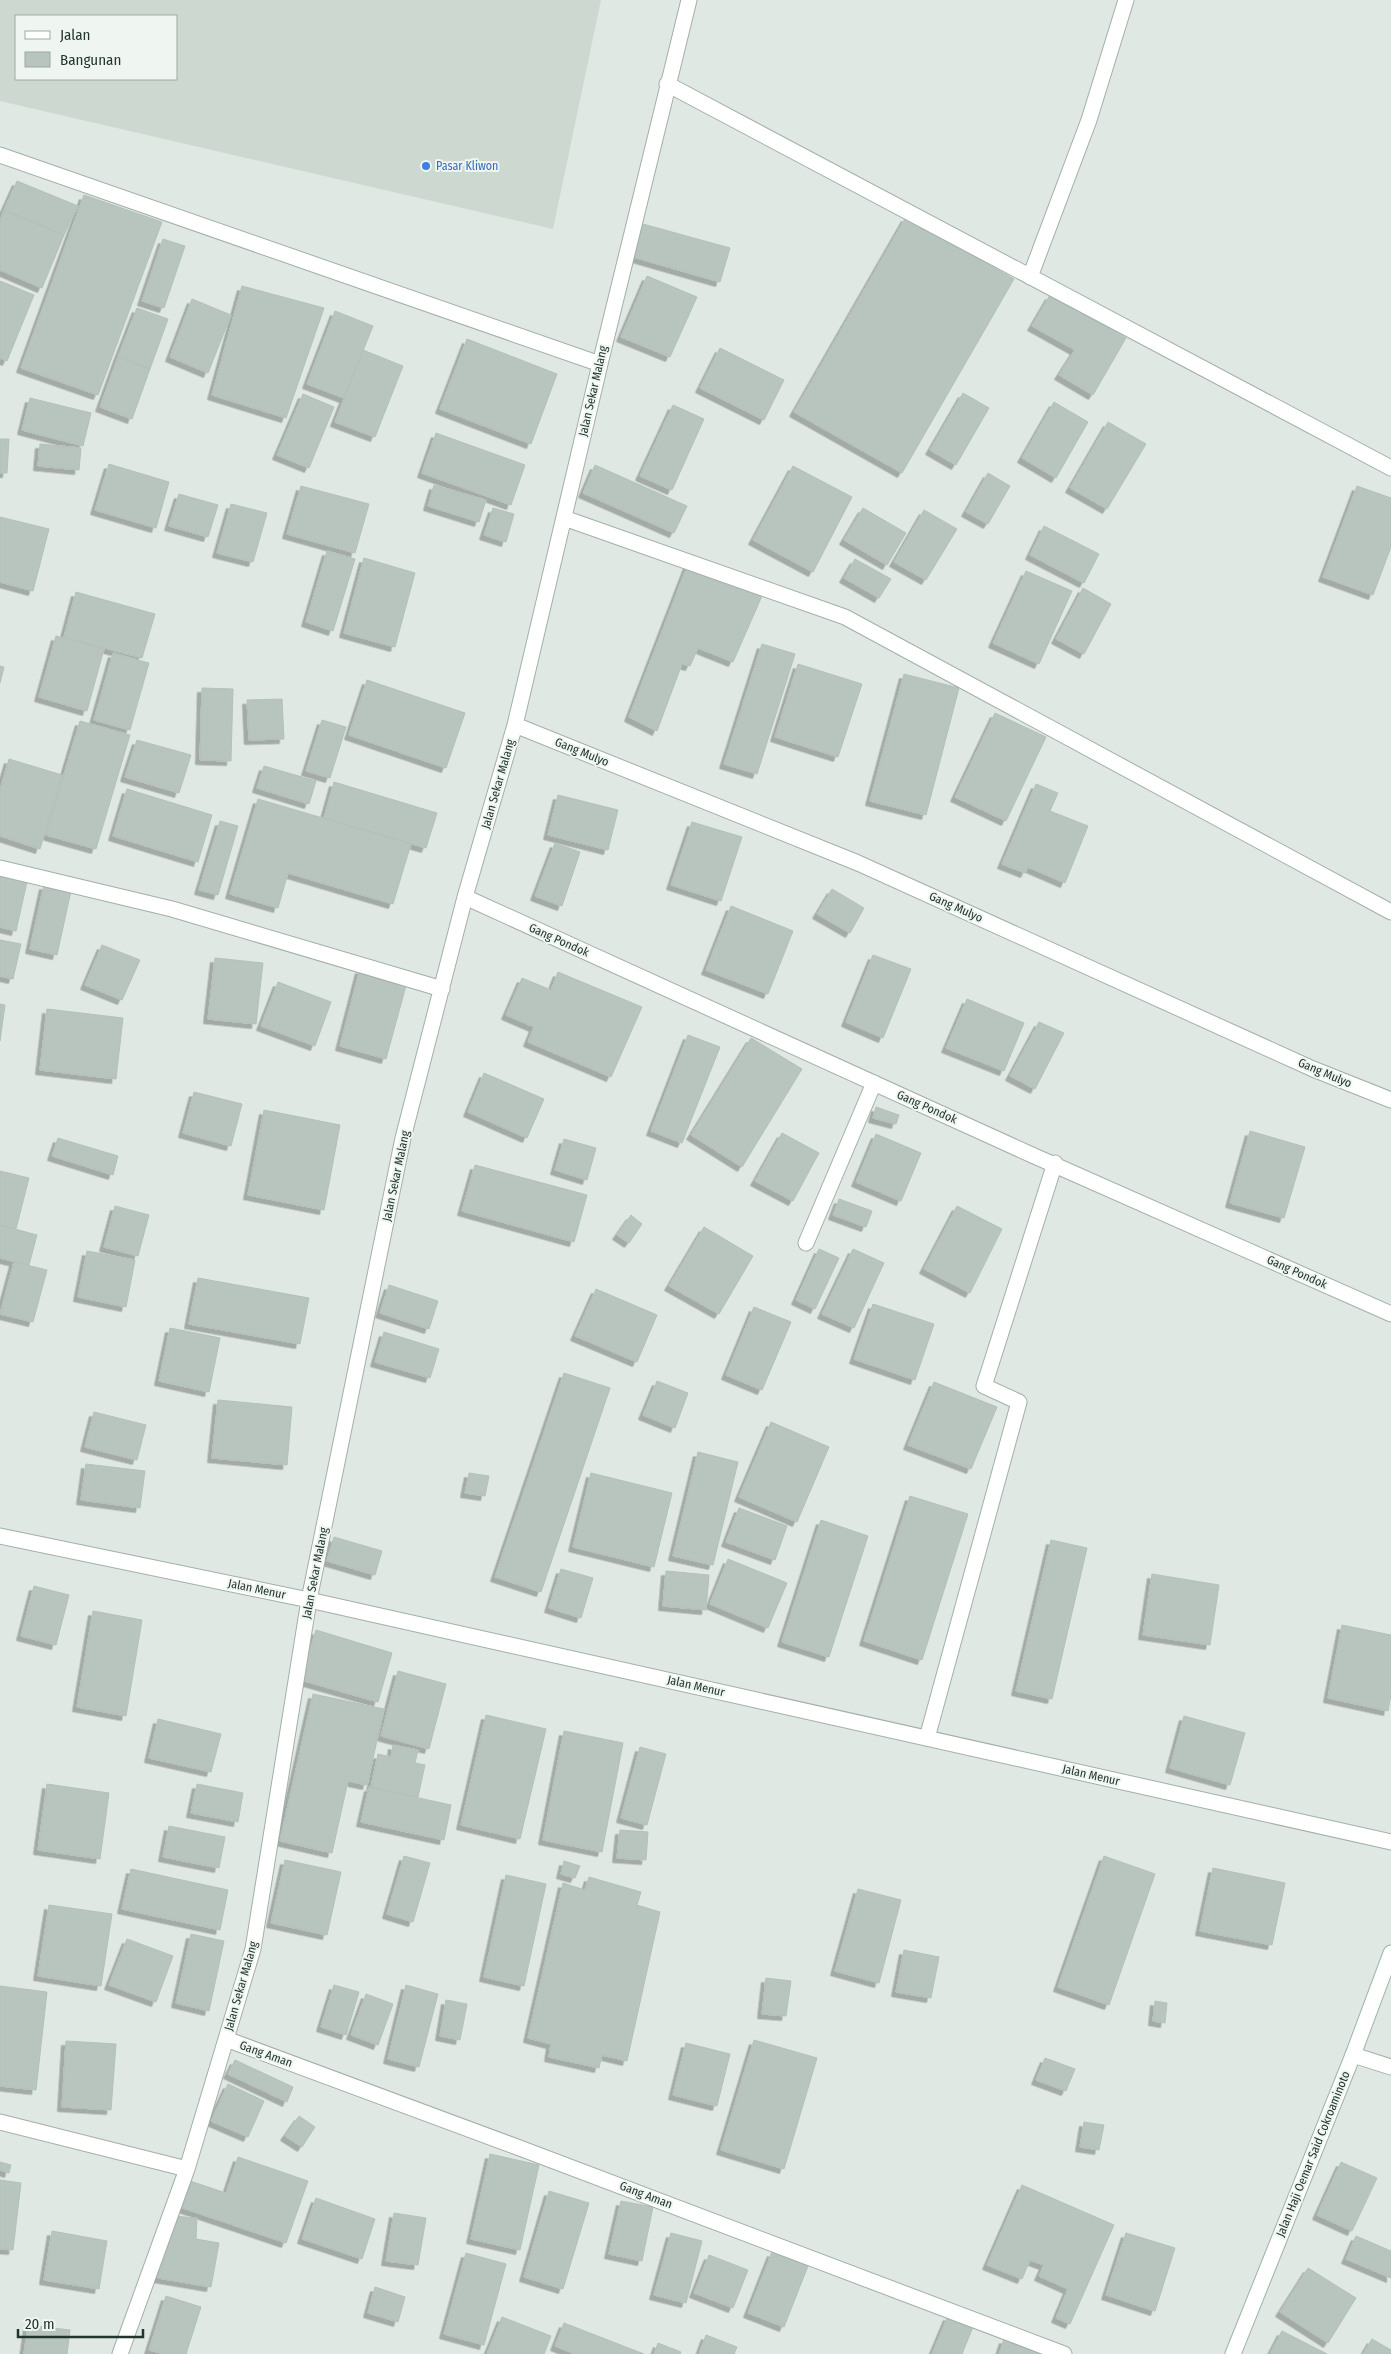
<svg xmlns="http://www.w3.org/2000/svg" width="1391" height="2354" viewBox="0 0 1391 2354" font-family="'Fira Sans Condensed',sans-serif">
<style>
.built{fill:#cdd8d1;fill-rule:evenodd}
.building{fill:#b7c5be;stroke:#b2c1b8;filter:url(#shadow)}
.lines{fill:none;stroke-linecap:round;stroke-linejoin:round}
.lane-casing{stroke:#a3afa8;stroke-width:17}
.street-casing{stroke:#a3afa8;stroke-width:17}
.secondary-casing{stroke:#9fb3a8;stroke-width:17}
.lane{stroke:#fff;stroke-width:15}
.street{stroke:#fff;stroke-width:15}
.secondary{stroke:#fff;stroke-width:15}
.shop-dot{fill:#3f7fe0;stroke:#eff5f1;stroke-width:2}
.labels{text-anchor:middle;stroke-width:4;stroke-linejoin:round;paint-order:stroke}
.shop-label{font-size:12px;fill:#366cbe;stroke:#eff5f1;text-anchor:start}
.street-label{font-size:12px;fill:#22362d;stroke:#eff5f1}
</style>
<defs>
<filter id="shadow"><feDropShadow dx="-4.5" dy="4.5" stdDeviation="0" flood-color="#0004"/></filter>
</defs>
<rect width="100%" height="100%" fill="#dfe8e2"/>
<path class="built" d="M0,0H601L553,229L0,101ZM16,16H176V79H16Z"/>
<path class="building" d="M17,181L78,206L64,235L4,210Z
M84,195L162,222L98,395L21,368Z
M4,210L64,235L42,288L0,270V221Z
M906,217L1014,279L902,473L794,412Z
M643,224L730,248L720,282L633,257Z
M163,239L185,246L164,308L142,301Z
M647,276L697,297L670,357L621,337Z
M0,281L34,295L7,361L0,358Z
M242,286L324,308L286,418L212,395Z
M1050,295L1126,338L1093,395L1059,375L1075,350L1032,326Z
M192,299L231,315L208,373L170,357Z
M137,308L168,319L150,369L118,357Z
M335,311L373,326L344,398L307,384Z
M467,339L557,374L531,444L440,409Z
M720,348L784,380L764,420L700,388Z
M363,350L403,366L375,437L335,422Z
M118,357L150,369L132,419L100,407Z
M963,393L989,408L956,465L930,450Z
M303,394L334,407L309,468L277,455Z
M30,398L91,413L83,446L22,430Z
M1054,402L1088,422L1056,478L1022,458Z
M673,405L704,419L672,490L640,476Z
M1108,422L1146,444L1107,509L1070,488Z
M436,433L525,465L511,505L422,473Z
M0,439H9L7,473H0Z
M40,444L81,448L79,470L38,466Z
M109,464L169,482L156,528L95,510Z
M595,465L687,506L674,533L583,493Z
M793,466L852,497L813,572L753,540Z
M988,473L1010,486L988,524L966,512Z
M434,485L486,500L479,522L428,506Z
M301,486L369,504L355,553L287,534Z
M1357,486L1391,498V547L1373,595L1323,577Z
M179,494L218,505L208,537L169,526Z
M231,504L267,513L253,562L217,553Z
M493,508L514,514L506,542L484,535Z
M863,508L906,533L887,565L844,540Z
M924,510L957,529L926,580L894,562Z
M0,517L49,529L33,591L0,582Z
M1044,526L1099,554L1084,583L1030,555Z
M327,551L355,559L333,631L306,622Z
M364,558L415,573L395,647L344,633Z
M855,559L891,579L879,598L844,578Z
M688,564L762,596L733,662L698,648L690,666L682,664L657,731L629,717Z
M1026,571L1072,591L1039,664L993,643Z
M1083,588L1111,604L1084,654L1056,639Z
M76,592L155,614L142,658L64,637Z
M56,636L104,649L87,711L39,697Z
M762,644L795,654L757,774L724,764Z
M113,653L149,663L130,730L94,720Z
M798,664L862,684L838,757L775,737Z
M0,666L4,667L0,683Z
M904,674L959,688L926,815L870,801Z
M367,680L465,713L446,768L349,735Z
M202,688L233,689L231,761L200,760Z
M282,699L284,739L249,740L247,700Z
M995,713L1046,737L1006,821L955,797Z
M322,720L346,727L330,778L306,771Z
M80,721L130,735L96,849L46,835Z
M137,740L191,755L179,793L125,777Z
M9,759L62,775L40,849L0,836V790Z
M264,766L316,781L309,804L257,788Z
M334,782L437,813L426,848L324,818Z
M1036,784L1058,793L1050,811L1088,826L1065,883L1028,867L1025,873L1002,864Z
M127,789L212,815L198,862L113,836Z
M558,795L618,810L608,850L548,835Z
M258,799L411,844L393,904L288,873L278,908L230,894Z
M220,821L238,826L218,895L199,890Z
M692,822L742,837L721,901L671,885Z
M555,843L580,852L562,906L535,896Z
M0,876L27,882L16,931L0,927Z
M44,885L71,891L57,955L30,949Z
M832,889L864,908L850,933L817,914Z
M731,906L793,931L768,994L706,970Z
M0,940L21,944L13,979L0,976Z
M102,945L140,960L122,1000L85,985Z
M873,955L911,969L883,1038L846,1022Z
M215,958L263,963L256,1024L208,1019Z
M360,969L407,982L386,1059L340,1046Z
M558,972L642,1007L611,1077L528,1042L534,1027L506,1015L522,978L551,990Z
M278,982L331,1002L315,1046L261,1026Z
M967,999L1024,1023L1004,1071L946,1048Z
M0,1004L5,1005L0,1041Z
M47,1009L123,1018L116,1079L40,1070Z
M1039,1022L1064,1033L1035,1089L1010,1076Z
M688,1035L720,1047L682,1143L651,1131Z
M751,1038L802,1069L742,1167L691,1135Z
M484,1073L544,1099L527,1138L468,1112Z
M194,1092L242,1104L231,1146L183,1133Z
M876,1107L899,1115L896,1124L873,1118Z
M264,1110L340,1125L324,1210L248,1195Z
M1250,1131L1305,1147L1284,1218L1230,1203Z
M782,1133L819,1153L793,1201L755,1181Z
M876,1134L921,1153L901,1201L856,1182Z
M58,1138L118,1156L113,1175L52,1156Z
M564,1139L596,1148L587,1180L555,1170Z
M475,1165L587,1195L574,1242L462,1211Z
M0,1171L29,1178L16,1229L0,1225Z
M839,1199L872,1211L866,1227L833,1215Z
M115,1206L149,1215L138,1256L104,1247Z
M957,1206L1002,1229L970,1293L924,1269Z
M631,1215L642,1224L629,1243L617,1235Z
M0,1225L37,1235L29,1265L0,1258Z
M704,1227L753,1256L719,1314L669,1286Z
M819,1249L839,1258L815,1309L796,1300Z
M853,1249L884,1263L854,1328L822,1314Z
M87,1251L135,1260L126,1307L78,1297Z
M14,1262L47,1270L33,1322L0,1314Z
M198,1278L309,1298L300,1344L189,1324Z
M389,1285L438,1301L429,1329L380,1313Z
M596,1289L657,1315L637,1362L575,1336Z
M873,1304L934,1324L915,1380L854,1359Z
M754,1307L791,1322L762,1390L726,1375Z
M170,1328L220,1338L209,1392L159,1381Z
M384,1332L439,1349L430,1378L375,1362Z
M564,1373L610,1388L541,1592L495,1577Z
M657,1381L688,1393L675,1428L643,1415Z
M934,1382L997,1407L971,1469L908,1445Z
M218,1400L292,1407L287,1465L212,1458Z
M94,1412L146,1425L137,1460L85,1447Z
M771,1422L829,1447L797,1522L739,1497Z
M698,1452L738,1462L713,1565L673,1556Z
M86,1464L145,1471L140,1508L81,1500Z
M469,1473L489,1476L485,1496L465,1493Z
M591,1473L672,1493L654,1567L573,1547Z
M910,1496L968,1514L922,1660L864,1641Z
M739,1508L787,1526L775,1560L726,1542Z
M821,1520L868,1536L829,1657L782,1642Z
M334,1537L382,1551L375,1575L327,1561Z
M1051,1540L1087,1548L1052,1699L1016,1691Z
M728,1559L787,1583L768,1628L710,1604Z
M561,1569L593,1578L581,1618L549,1608Z
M666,1571L709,1575L706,1610L663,1606Z
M1152,1574L1219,1585L1210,1645L1143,1635Z
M34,1586L69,1595L56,1645L21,1636Z
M93,1611L142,1620L126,1716L77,1707Z
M1342,1625L1391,1635V1695L1388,1711L1328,1698Z
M316,1630L392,1653L378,1702L301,1680Z
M398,1671L446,1684L429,1749L381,1736Z
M313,1694L384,1709L367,1785L348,1781L332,1853L280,1841Z
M486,1715L546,1729L520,1839L461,1825Z
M1184,1716L1245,1733L1230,1785L1170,1768Z
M158,1719L221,1734L211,1772L149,1758Z
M564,1731L623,1743L602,1852L543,1840Z
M393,1745L418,1750L415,1763L425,1765L418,1797L371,1787L378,1754L391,1757Z
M640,1747L666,1754L647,1825L621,1818Z
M47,1784L109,1793L100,1859L38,1850Z
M197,1784L243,1793L238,1822L191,1813Z
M369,1787L451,1805L444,1840L361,1822Z
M169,1826L225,1837L219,1868L163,1857Z
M620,1830L648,1832L646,1860L617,1858Z
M404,1856L430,1863L413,1922L387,1914Z
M1104,1856L1155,1874L1109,2005L1058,1987Z
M285,1860L341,1872L327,1935L271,1923Z
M564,1861L580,1866L575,1878L561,1874Z
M1213,1868L1285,1883L1272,1945L1200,1931Z
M131,1869L228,1890L220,1930L122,1909Z
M506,1875L546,1884L524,1986L484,1977Z
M589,1877L641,1892L637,1905L660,1912L627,2061L602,2055L599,2068L549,2057L551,2044L528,2038L563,1883L585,1890Z
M858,1889L901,1900L879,1983L835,1971Z
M49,1905L112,1914L101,1986L38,1976Z
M191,1934L224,1941L209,2011L176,2003Z
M127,1939L173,1956L156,2002L109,1985Z
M904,1950L939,1957L931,1998L896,1992Z
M766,1978L791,1981L786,2016L762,2014Z
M334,1985L359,1992L346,2035L321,2027Z
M406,1985L438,1994L419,2067L388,2059Z
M0,1986L47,1992L36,2090L0,2086Z
M366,1994L393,2004L378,2045L351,2035Z
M446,2000L467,2004L460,2040L440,2036Z
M1155,2001L1167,2003L1165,2023L1153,2021Z
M754,2040L817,2058L784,2169L721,2150Z
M66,2041L116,2044L111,2110L62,2107Z
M686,2043L730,2054L717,2106L673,2095Z
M1045,2058L1075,2069L1066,2091L1036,2080Z
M235,2060L293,2087L287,2102L228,2074Z
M228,2084L264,2101L248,2137L211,2121Z
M299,2116L315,2127L302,2147L285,2136Z
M1084,2122L1104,2125L1099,2150L1080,2147Z
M490,2154L539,2165L520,2250L471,2239Z
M238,2157L308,2181L286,2243L180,2207L190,2181L226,2193Z
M0,2162L11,2165L9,2173L0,2170Z
M1341,2162L1377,2178L1352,2231L1317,2215Z
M0,2180L21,2183L13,2250L0,2249Z
M1022,2185L1114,2225L1070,2324L1056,2318L1068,2289L1039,2276L1044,2265L1030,2260L1022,2279L987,2265Z
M549,2191L589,2203L563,2289L524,2277Z
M316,2198L375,2219L362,2259L302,2239Z
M621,2201L653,2207L642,2261L609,2254Z
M394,2213L426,2218L418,2265L386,2261Z
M173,2216L197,2218L196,2239L219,2243L211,2287L158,2278L162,2243Z
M52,2231L107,2241L99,2289L44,2280Z
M671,2233L702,2241L686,2303L654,2295Z
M1126,2233L1175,2248L1155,2311L1106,2295Z
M1356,2236L1391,2251V2278L1346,2259Z
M772,2252L808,2266L784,2327L748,2313Z
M466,2253L506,2264L484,2345L444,2334Z
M709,2255L748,2270L733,2308L694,2293Z
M1308,2268L1356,2298L1328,2343L1280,2312Z
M375,2287L405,2297L398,2322L368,2313Z
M166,2296L201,2307L186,2354H164L149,2350Z
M948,2316L973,2327L962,2354H932Z
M502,2317L551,2336L544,2354H487Z
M564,2323L644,2354H575L555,2346Z
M28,2325L70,2330L67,2354H24Z
M1282,2331L1327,2354H1270Z
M706,2335L737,2347L734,2354H699Z
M1004,2339L1050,2354H999Z
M1372,2339L1391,2350V2354H1363Z
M658,2343L681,2352L680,2354H654Z"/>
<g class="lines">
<defs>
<path id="lane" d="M806,1243L874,1083"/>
<path id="street" d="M667,84L1391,468
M0,155L600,364
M1030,277L1089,120L1126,0
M564,518L845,617L1391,912
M515,725L858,863L1313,1069L1391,1100
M0,868L172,909L442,989
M465,897L1032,1155L1391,1314
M0,1536L309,1600L1391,1842
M927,1738L1019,1402L984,1386L1055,1163
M226,2039L517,2147L1064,2354
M1353,2055L1391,2067
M0,2122L187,2169
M120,2354L187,2169L253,1949L309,1600L403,1138L465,897L515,725L600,364L689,0"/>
<path id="secondary" d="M1233,2354L1353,2055L1391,1953"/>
</defs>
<use href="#lane" class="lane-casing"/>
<use href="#street" class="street-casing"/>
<use href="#secondary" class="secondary-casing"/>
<use href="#lane" class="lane"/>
<use href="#street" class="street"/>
<use href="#secondary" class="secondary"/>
</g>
<circle class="shop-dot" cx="426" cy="166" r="5"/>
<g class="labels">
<g class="shop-label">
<text x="436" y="170">Pasar Kliwon</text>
</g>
<g class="street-label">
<text transform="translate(593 391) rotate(-77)" y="4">Jalan Sekar Malang</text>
<text transform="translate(582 752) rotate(22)" y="4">Gang Mulyo</text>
<text transform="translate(498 784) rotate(-74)" y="4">Jalan Sekar Malang</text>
<text transform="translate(956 907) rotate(24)" y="4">Gang Mulyo</text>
<text transform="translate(559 940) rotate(24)" y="4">Gang Pondok</text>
<text transform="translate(1325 1073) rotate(23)" y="4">Gang Mulyo</text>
<text transform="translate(927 1107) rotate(24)" y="4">Gang Pondok</text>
<text transform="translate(396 1176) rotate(-78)" y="4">Jalan Sekar Malang</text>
<text transform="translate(1297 1272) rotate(24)" y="4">Gang Pondok</text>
<text transform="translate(315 1573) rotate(-79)" y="4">Jalan Sekar Malang</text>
<text transform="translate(257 1589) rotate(12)" y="4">Jalan Menur</text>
<text transform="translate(696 1686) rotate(13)" y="4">Jalan Menur</text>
<text transform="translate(1091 1775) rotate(13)" y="4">Jalan Menur</text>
<text transform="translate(241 1986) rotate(-74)" y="4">Jalan Sekar Malang</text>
<text transform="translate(266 2054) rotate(20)" y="4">Gang Aman</text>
<text transform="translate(1313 2154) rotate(-68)" y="4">Jalan Haji Oemar Said Cokroaminoto</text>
<text transform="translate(646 2195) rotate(21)" y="4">Gang Aman</text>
</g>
</g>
<rect x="15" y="15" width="162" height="65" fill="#eff5f1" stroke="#9da9a3"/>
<rect x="25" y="31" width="25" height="8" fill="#ffffff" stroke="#9da9a3"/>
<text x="60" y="40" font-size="15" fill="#22362d">Jalan</text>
<rect x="25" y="52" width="25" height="15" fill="#b7c5be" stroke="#9da9a3"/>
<text x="60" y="65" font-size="15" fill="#22362d">Bangunan</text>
<path d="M18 2329v8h125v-8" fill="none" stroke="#22362d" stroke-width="2.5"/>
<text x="25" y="2329" font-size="15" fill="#22362d" stroke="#eff5f1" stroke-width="4" paint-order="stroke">20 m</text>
</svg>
